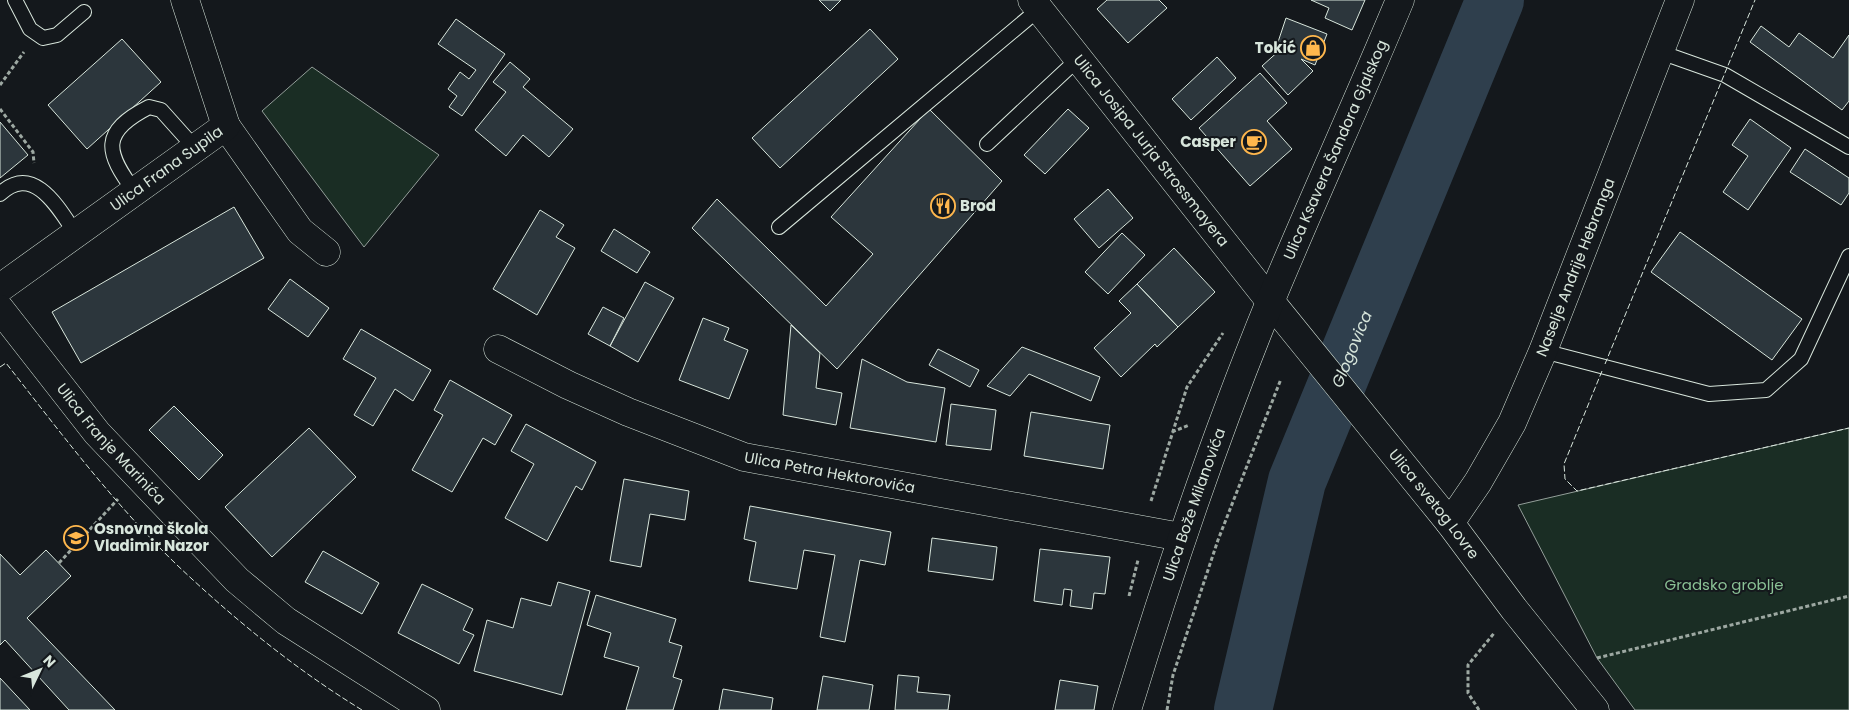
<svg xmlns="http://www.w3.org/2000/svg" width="1849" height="710" viewBox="0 0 1849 710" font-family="Poppins,sans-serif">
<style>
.green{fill:#1a2d24;stroke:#939e99}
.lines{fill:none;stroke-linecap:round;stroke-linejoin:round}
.river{stroke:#2f3f4d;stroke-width:58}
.building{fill:#2c363c;stroke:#d8e6dc}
.lane-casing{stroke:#d8e6dc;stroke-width:16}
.street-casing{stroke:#d8e6dc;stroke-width:29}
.secondary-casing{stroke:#d8e6dc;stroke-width:29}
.primary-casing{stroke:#d8e6dc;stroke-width:29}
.path{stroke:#9da8a2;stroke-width:3;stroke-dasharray:4 2.5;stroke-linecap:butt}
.lane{stroke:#14181c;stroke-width:14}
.street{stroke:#14181c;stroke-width:28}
.secondary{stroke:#14181c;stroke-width:28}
.primary{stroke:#14181c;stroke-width:28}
.fence{stroke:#d8e6dc;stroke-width:1;stroke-dasharray:6 2.5;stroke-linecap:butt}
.labels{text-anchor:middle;stroke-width:4;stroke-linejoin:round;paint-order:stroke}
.poi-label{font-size:15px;font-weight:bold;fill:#d8e6dc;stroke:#14181c;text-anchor:end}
.street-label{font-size:15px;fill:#d8e6dc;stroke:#14181c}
.park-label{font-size:15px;fill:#8ac095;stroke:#14181c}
.water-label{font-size:16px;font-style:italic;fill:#d8e6dc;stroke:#14181c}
</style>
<rect width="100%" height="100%" fill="#14181c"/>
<path class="green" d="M312,67L439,155L364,247L262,111Z
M1849,428V710H1635L1597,658L1518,505Z"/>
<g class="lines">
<path class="river" id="s1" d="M1243,710L1297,481L1495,0"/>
</g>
<path class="building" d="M819,0H841L830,11Z
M1107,0H1159L1167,8L1128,43L1097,9Z
M1311,0H1365L1352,30L1325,18L1329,8Z
M1286,18L1327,34L1315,65L1301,59L1313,71L1288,95L1262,66L1281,49L1276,48Z
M456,19L505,54L462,116L449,107L457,96L448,89L460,72L469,79L476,70L438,44Z
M1761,26L1789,47L1799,33L1833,58L1849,35V101L1842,110L1750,42Z
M870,29L898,59L780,168L752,138Z
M122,39L161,82L87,149L48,105Z
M1217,57L1236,78L1191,120L1172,99Z
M510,62L530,79L523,87L573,129L549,157L523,135L506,156L475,130L506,92L493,82Z
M1260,73L1287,103L1267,121L1292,149L1250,186L1199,128Z
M929,109L1002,181L837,369L692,228L717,199L826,306L873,254L831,217Z
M1068,109L1089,128L1045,174L1024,155Z
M1750,119L1791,148L1748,210L1723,192L1748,156L1732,145Z
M0,122L28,155L0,178Z
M1805,149L1849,178V193L1841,205L1790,172Z
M1108,189L1133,218L1099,248L1074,219Z
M234,207L264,258L81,363L52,312Z
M540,210L564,225L556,237L575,248L537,315L493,289Z
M614,229L650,252L637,273L601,251Z
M1680,232L1802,319L1772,360L1651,272Z
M1122,233L1145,255L1108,294L1085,272Z
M1174,248L1215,292L1178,327L1137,284Z
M290,279L329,308L308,337L268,309Z
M645,282L674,298L638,362L610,346Z
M1137,284L1178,327L1157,347L1155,344L1121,377L1094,348L1131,313L1119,301Z
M603,307L624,318L610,346L588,334Z
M703,318L729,328L724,340L748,350L729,399L679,380Z
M791,325L820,353L816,388L842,393L836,425L783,415Z
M361,329L431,370L413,401L395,389L373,426L354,415L376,378L343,359Z
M1022,347L1100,377L1091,401L1029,374L1010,396L987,386Z
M938,349L979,370L970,387L929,365Z
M862,359L907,382L945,388L936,442L850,428Z
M450,380L512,415L495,445L483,438L452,492L412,470L443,415L434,410Z
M951,404L996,410L991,450L946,445Z
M174,406L223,455L199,480L149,430Z
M1031,412L1110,425L1103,469L1024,456Z
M526,424L596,462L582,490L576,486L547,541L505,518L534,464L511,451Z
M309,428L356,477L272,557L225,507Z
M624,479L689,491L685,520L650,514L641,567L610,561Z
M750,506L891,532L885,565L860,560L845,642L820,637L835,555L804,550L797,589L749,581L756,542L744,539Z
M932,538L997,547L993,580L928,571Z
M1040,549L1110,557L1105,594L1094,593L1092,609L1070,606L1072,590L1064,589L1062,605L1034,601Z
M46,550L71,576L27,618L115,710H69L5,640L0,645V554L20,575Z
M323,551L379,583L362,614L305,582Z
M558,582L590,591L562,695L474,671L487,620L513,628L521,598L551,606Z
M422,584L473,609L463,630L474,635L459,664L398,633Z
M596,595L676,619L669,642L682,646L673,677L682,680L673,710H626L639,667L604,657L611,633L587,625Z
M898,675L919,677L917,692L950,695L948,710H895Z
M823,676L873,685L869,710H817Z
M0,678L30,710H0Z
M1060,680L1098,686L1094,710H1055Z
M723,689L773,698L771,710H719Z"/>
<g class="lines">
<defs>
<path id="lane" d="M15,0L30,29L43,38L57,35L84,12
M1660,52L1725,75L1849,147
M987,144L1078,59
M135,192C105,152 100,132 149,107L161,110L195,148
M0,194C34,162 59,209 76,234
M779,227L1039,9
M1543,351L1709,394L1766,390L1801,359L1849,256"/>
<g id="street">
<path d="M226,126L300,231L326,252"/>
<path id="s2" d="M0,288L226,126L185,0"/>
<path id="s3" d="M1270,301L1450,523L1514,609L1595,710"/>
<path id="s4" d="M0,309L97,433L237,580L286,621L426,710"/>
<path id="s5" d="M498,349L568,385L628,412L744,457L1181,537"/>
<path id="s6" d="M1450,523L1478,482L1512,423L1543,351L1680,0"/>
</g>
<g id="secondary">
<path id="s7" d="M1032,0L1270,301"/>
</g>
<g id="primary">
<path id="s8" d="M1127,710C1169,572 1215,436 1270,302C1312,201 1358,101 1400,0"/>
</g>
</defs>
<use href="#lane" class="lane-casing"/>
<use href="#street" class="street-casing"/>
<use href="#secondary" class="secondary-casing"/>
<use href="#primary" class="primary-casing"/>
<path class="path" d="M0,85L24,52
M0,109L33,152L34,163
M1172,432L1189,425
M1151,501L1187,387L1223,333
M59,563L118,499
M1129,596L1138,560
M1597,658L1849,596
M1167,710L1173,675L1218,540L1281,379
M1479,710L1468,693V665L1495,632"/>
<use href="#lane" class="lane"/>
<use href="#street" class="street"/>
<use href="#secondary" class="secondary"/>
<use href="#primary" class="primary"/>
<path class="fence" d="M1605,364L1755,0
M0,367L6,363C60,432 114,504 177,565C234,619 295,669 362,710
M1602,371L1564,464L1565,479L1577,491L1849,428"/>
</g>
<defs>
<symbol id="shop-ring" viewBox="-11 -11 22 22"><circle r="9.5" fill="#14181c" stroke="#ffb74d" stroke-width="1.5"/><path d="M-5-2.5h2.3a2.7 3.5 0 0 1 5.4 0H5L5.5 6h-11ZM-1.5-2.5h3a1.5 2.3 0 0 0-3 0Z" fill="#ffb74d"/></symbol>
<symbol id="cafe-ring" viewBox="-11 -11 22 22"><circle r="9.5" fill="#14181c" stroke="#ffb74d" stroke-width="1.5"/><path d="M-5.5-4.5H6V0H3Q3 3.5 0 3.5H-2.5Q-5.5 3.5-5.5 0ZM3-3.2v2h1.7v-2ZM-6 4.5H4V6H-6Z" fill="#ffb74d"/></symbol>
<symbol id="restaurant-ring" viewBox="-11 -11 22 22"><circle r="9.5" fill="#14181c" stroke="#ffb74d" stroke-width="1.5"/><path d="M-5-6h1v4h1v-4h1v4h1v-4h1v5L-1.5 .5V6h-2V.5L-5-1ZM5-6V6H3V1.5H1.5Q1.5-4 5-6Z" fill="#ffb74d"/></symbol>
<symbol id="school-ring" viewBox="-11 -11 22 22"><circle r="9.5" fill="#14181c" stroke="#ffb74d" stroke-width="1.5"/><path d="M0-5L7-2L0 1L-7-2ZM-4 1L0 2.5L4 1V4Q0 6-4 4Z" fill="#ffb74d"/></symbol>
</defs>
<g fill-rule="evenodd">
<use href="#shop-ring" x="1299" y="34" width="28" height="28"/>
<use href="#cafe-ring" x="1240" y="128" width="28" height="28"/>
<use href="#restaurant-ring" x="929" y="192" width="28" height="28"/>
<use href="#school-ring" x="62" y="524" width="28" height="28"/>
</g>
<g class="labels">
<g class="poi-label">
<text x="1296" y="53">Tokić</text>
<text x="1236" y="147">Casper</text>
<text x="960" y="211" text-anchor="start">Brod</text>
<text x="94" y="534" text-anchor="start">Osnovna škola<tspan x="94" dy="17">Vladimir Nazor</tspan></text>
</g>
<g class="street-label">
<text dy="5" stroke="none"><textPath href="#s7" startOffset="192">Ulica Josipa Jurja Strossmayera</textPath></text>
<text dy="5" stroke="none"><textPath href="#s8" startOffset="598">Ulica Ksavera Šandora Gjalskog</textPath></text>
<text dy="5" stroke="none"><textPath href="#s2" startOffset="205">Ulica Frana Supila</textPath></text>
<text dy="5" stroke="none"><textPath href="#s6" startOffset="286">Naselje Andrije Hebranga</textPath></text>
<text dy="5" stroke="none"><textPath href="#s4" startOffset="175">Ulica Franje Marinića</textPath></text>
<text dy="5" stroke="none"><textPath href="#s5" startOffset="356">Ulica Petra Hektorovića</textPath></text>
<text dy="5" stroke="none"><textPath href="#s8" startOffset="216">Ulica Bože Milanovića</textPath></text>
<text dy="5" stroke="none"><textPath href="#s3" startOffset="261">Ulica svetog Lovre</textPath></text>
</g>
<g class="park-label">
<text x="1724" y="590">Gradsko groblje</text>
</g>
<g class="water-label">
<text dy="6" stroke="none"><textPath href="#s1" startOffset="378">Glogovica</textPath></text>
</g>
</g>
<g transform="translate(40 670) rotate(47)" stroke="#14181c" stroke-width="4" paint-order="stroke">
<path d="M0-4L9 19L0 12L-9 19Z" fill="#d8e6dc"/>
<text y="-8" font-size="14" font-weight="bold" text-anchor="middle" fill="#d8e6dc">N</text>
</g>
</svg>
